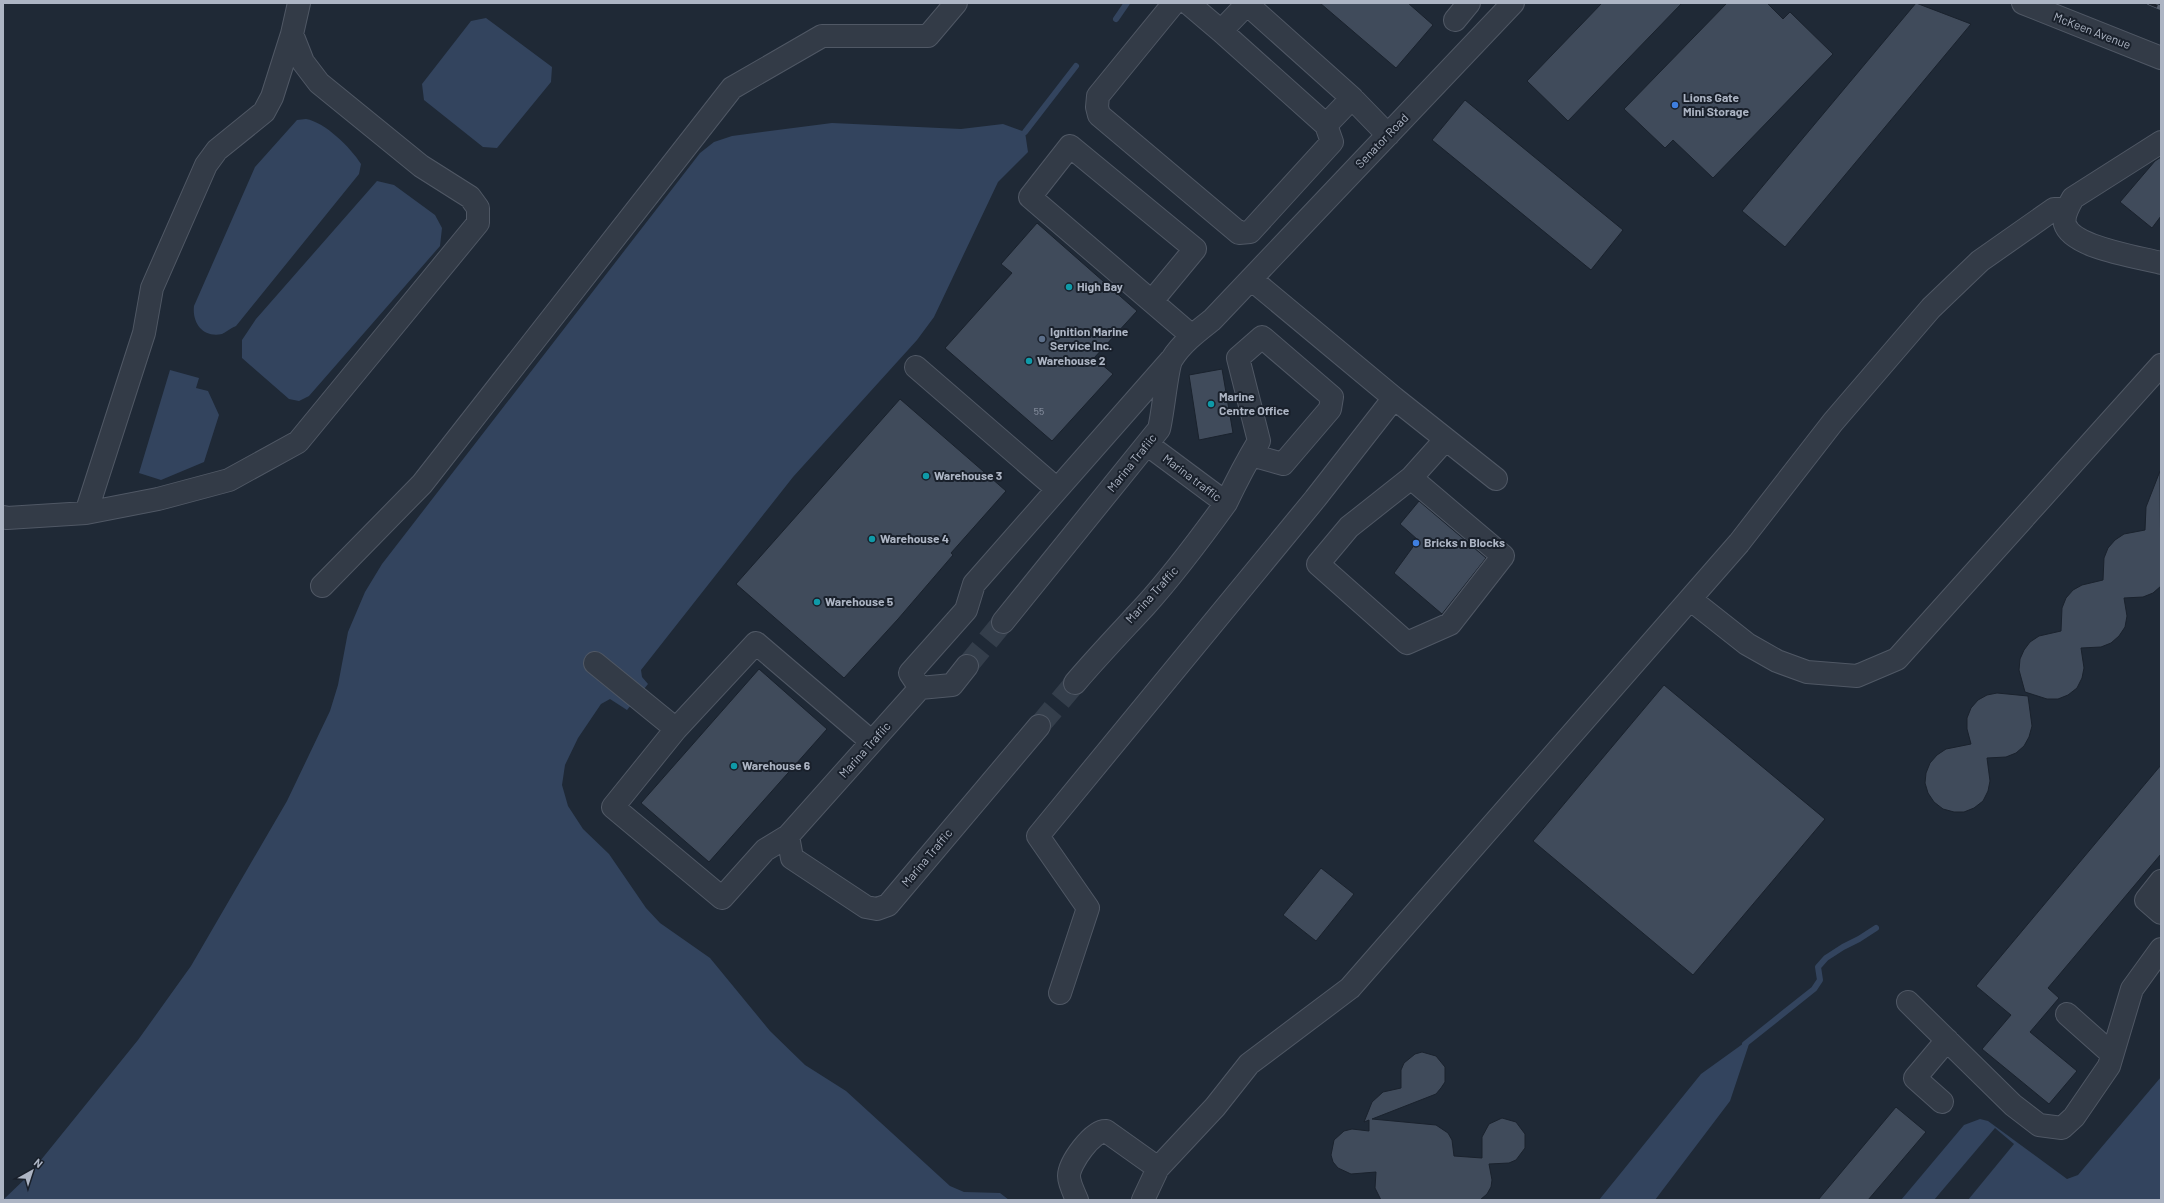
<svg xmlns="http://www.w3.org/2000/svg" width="2164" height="1203" viewBox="0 0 2164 1203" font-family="Barlow,sans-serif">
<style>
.water{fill:#33445e}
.pier{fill:#1f2936}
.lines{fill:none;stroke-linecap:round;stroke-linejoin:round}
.stream{stroke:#33445e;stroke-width:6}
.building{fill:#404b5b;stroke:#1a222d}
.minor-tunnel{stroke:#343e4b;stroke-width:22;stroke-dasharray:22 11;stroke-linecap:butt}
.minor-casing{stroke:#505865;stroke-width:24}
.minor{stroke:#333b47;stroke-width:22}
.rail-casing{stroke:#555f6e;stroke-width:4.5}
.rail{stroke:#19202b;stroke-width:3;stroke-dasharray:9;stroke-linecap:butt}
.shop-dot{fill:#3f7fe0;stroke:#19202b;stroke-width:1.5}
.culture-dot{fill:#0f9aa8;stroke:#19202b;stroke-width:1.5}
.service-dot{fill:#5c6f8a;stroke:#19202b;stroke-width:1.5}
.labels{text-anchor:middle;stroke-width:4;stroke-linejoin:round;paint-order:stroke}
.number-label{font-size:10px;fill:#929aaa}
.street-label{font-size:12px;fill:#adb5c4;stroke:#19202b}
.poi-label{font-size:12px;font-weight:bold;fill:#adb5c4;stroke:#19202b;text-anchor:start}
</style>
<rect width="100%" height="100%" fill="#1f2936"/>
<path class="water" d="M486,18L552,67L551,82L497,148L483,147L424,100L422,84L471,21Z
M306,119C325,122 351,148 361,164L359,174L236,326C231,328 226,332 222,334C203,338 192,323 194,306L255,167L297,120Z
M832,123L961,129L1003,124L1025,132L1028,152L998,182L934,317L917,340L793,477L641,670L642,677L648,684L627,710L610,699L601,704L578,738L565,765L562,785L568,806L583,829L609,854L646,908L660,923L710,958L770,1031L805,1065L846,1091L950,1186L964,1192L1000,1193L1009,1200H3L28,1176L138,1040L191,966L287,801L330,711L338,685L348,632L365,592L382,564L700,153L714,142L732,136Z
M377,181L394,185L435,215L442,228L440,246L309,396L299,401L289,399L242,358V340L256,319Z
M170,370L199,378L196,388L208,391L219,415L204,462L161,480L139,473Z
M1751,1038L1730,1101L1655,1200H1599L1701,1074Z
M2161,1077V1200H1901L1964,1125L1980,1119L1988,1121L2067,1179L2078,1175Z"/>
<path class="pier" d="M1995,1128L2014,1144L1968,1200H1934Z"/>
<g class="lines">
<path class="stream" d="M1116,19L1127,3
M1025,132L1076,66
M1745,1044L1814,989L1820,980L1818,967L1826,958L1843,947L1859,939L1876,928"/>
</g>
<path class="building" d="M1320,3H1408L1433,25L1396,68Z
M1602,3H1682L1568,121L1527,81Z
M1727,3H1767L1783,19L1790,12L1833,54L1713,178L1673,140L1665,148L1624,109Z
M1916,3L1971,24L1785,247L1742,211Z
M1465,100L1623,230L1591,270L1432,140Z
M2161,157V216L2152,228L2120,202L2155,161Z
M1037,223L1137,311L1094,358L1113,374L1052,441L945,348L1012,273L1001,264Z
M1222,369L1233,433L1199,440L1189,375Z
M900,399L1006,491L951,553L953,555L898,619L844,678L736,584Z
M2160,471L2161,586L2153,593L2143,597L2124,598L2127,616L2125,627L2119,636L2111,643L2101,647L2081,648L2084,668L2082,678L2077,688L2068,695L2058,699H2047L2025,692L2019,670L2020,659L2024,650L2030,642L2039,636L2061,631L2062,608L2066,598L2073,590L2082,585L2103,580L2104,558L2108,548L2115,540L2124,534L2145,530L2146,507Z
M1419,501L1486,558L1442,614L1394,573L1418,540L1400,524Z
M759,669L827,729L709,862L641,803Z
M1664,685L1825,819L1693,975L1533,841Z
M1997,693L2028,696L2032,726L2029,737L2024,746L2016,753L2006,757L1987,758L1990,781L1988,791L1983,801L1974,808L1964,812H1954L1943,809L1934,802L1928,793L1925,783L1926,773L1930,763L1937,755L1946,749L1971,744L1967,729V718L1971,708L1978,700L1987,695Z
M2161,765V854L2048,988L2059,998L2030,1032L2077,1071L2049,1104L1982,1049L2011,1015L1976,986Z
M1321,868L1354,894L1316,941L1283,915Z
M1422,1052L1436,1056L1445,1067V1082L1441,1088L1436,1094L1372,1119L1436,1125L1448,1133L1452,1140L1454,1156L1482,1158V1137L1489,1124L1502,1118L1516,1122L1525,1134V1148L1516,1160L1509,1163L1489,1164L1492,1180L1491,1187L1487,1194L1480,1200H1381L1375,1188L1376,1172L1351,1174L1338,1168L1333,1162L1331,1155L1334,1140L1344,1131L1352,1129L1369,1131V1120L1364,1122L1372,1102L1383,1092L1401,1088V1070L1404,1063L1415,1054Z
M1896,1107L1926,1132L1868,1200H1818Z"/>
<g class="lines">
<path class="minor-tunnel" d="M967,666L1003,622
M1039,726L1075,683"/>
<defs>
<path id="minor" d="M1174,3L1098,96L1097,107L1099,115L1239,233L1250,232L1332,142L1326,125
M1188,3L1221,31L1248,3
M2023,3L2161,58
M1247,4L1352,98L1388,135
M1455,20L1469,3
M1221,31L1326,125L1352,98
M2161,142L2073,198C2069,205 2063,216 2065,224C2072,248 2139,257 2161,263
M1152,301L1195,249L1070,146L1030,197L1192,336
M916,367L1057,489
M1394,398L1496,479
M1148,445L1226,503C1236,482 1247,461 1259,441L1238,358L1262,337L1332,397L1330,409L1283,464L1251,455
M1411,478L1503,556L1450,624L1407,643L1318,564L1349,527Z
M1411,478L1445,440
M86,513L144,333L152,288L206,165L217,150L264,112L272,97L292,34L299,3
M3,517L7,518L86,513L158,499L229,480L298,442L478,223V208L470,197L421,166L319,83L303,62L292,34
M322,586L422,484L732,88L822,36H928L956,3
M1690,599L1747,644L1777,661L1807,672L1857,676L1897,659L2161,365
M1003,622L1159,429C1163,414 1167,367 1172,359C1182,343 1198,331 1212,320L1513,3
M595,663L676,729L756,643L872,742
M967,666L952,685L920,688L788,836L792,858L866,907L877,909L888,905L1039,726
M1075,683C1097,657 1121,632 1145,606C1174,574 1200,539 1226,503
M920,688L910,673L966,610L974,584L1171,360
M676,729L613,807L722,898L765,850L788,836
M2161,881L2146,900L2161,913
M1060,993L1088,908L1038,836L1315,499L1394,398L1251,279
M1908,1002L2013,1105L2039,1125L2062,1128L2074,1117L2109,1066L2132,989L2161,949
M2067,1014L2112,1054
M1942,1102L1915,1078L1947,1040
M1077,1200C1074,1193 1069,1183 1069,1176C1069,1163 1093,1130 1106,1131L1158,1168L1215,1107L1249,1064L1350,988L1739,543L1833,422L1931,308L1980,261L2054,209H2067
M1143,1200L1158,1168"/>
</defs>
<use href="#minor" class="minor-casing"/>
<use href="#minor" class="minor"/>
<defs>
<path id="rail" d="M2149,3L2161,8"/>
</defs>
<use href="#rail" class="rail-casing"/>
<use href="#rail" class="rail"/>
</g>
<g class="shop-dot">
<circle cx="1675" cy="105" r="4"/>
<circle cx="1416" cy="543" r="4"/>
</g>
<g class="culture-dot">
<circle cx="1069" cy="287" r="4"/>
<circle cx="1029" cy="361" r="4"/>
<circle cx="1211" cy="404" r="4"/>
<circle cx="926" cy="476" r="4"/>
<circle cx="872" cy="539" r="4"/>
<circle cx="817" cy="602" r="4"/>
<circle cx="734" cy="766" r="4"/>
</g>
<circle class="service-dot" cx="1042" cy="339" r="4"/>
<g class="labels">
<g class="number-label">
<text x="1039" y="415">55</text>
</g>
<g class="street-label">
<text transform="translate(2092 31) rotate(21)" y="4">McKeen Avenue</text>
<text transform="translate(1382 141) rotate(-46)" y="4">Senator Road</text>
<text transform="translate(1132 463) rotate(-51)" y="4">Marina Trafiic</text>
<text transform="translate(1192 478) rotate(37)" y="4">Marina traffic</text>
<text transform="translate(1152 595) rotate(-48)" y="4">Marina Traffic</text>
<text transform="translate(865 750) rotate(-48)" y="4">Marina Trafiic</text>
<text transform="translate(927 858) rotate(-50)" y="4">Marina Traffic</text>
</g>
<g class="poi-label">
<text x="1683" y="102">Lions Gate<tspan x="1683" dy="14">Mini Storage</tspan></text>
<text x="1077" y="291">High Bay</text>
<text x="1050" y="336">Ignition Marine<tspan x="1050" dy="14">Service Inc.</tspan></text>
<text x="1037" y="365">Warehouse 2</text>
<text x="1219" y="401">Marine<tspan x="1219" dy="14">Centre Office</tspan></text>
<text x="934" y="480">Warehouse 3</text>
<text x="880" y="543">Warehouse 4</text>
<text x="1424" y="547">Bricks n Blocks</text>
<text x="825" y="606">Warehouse 5</text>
<text x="742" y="770">Warehouse 6</text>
</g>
</g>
<rect width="2164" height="1203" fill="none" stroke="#adb5c4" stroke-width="8"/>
<g transform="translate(32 1171) rotate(39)" stroke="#19202b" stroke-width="3" paint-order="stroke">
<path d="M0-3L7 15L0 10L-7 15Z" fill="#adb5c4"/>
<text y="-6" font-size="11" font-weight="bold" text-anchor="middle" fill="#adb5c4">N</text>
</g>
</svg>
